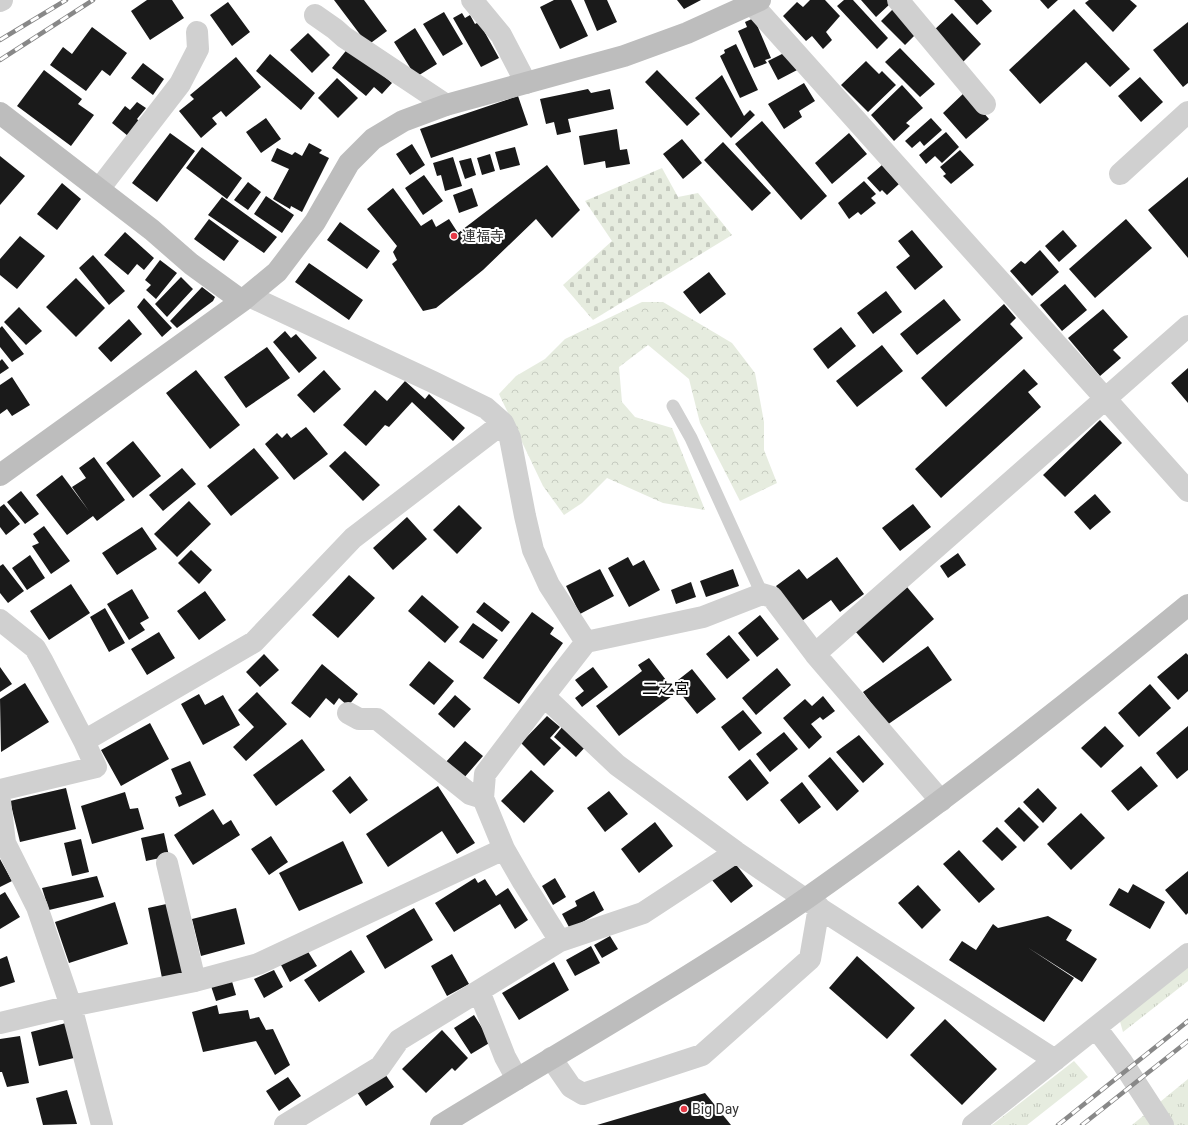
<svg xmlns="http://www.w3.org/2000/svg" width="1188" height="1125" viewBox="0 0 1188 1125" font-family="Roboto,'Noto Sans JP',sans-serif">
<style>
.grass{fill:url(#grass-tufts)}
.forest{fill:url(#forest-crowns)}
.cemetery{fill:url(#cemetery-stones)}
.building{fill:#1a1a1a}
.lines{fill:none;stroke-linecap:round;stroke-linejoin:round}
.lane{stroke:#d0d0d0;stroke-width:13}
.street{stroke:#d0d0d0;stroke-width:22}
.secondary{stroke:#bdbdbd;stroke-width:22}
.rail-casing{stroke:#888;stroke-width:4.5}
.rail{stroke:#fff;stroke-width:3;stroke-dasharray:9;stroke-linecap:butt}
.poi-dot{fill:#e63946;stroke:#fff;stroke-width:1.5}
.labels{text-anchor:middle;stroke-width:4;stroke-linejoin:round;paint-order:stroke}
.poi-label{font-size:14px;fill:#333;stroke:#fff;text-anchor:start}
.quarter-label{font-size:16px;fill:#000;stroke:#fff}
</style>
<defs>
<pattern id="grass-tufts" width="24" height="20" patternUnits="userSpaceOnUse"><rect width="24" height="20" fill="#e6ecdf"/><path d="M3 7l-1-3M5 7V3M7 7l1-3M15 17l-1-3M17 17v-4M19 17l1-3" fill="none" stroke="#c6cbc0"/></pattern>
<pattern id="forest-crowns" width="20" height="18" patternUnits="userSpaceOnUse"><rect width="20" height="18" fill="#e6ecdf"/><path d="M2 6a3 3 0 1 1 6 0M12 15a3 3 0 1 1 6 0" fill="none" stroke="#c6cbc0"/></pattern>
<pattern id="cemetery-stones" width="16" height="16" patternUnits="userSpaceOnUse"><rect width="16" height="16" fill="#e6ecdf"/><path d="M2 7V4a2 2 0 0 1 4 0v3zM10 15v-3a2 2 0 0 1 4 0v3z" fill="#c6cbc0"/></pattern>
</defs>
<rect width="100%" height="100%" fill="#fff"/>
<path class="grass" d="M1188,955V981L1123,1032L1117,1011Z
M1074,1061L1088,1077L1027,1125H992Z
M1188,1079V1125H1132Z"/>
<path class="forest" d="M642,302H663L732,343L755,373L764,422V450L777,483L740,501L700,423L689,379L648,345L619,367L622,402L635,417L672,428L705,510L663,503L607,478L582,503L564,515L543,486L499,394L516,376L545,359L565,339Z"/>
<path class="cemetery" d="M662,168L678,197L698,193L732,235L593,320L563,285L612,241L585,201Z"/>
<path class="building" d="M147,0H172L184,18L150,40L131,11Z
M334,0H364L387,31L368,45Z
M554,0H571L588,36L560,49L540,7Z
M584,0H607L617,22L597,31Z
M677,0H701L684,9Z
M810,0H825L840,16L826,32L832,40L823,49L812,36L806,41L783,16L797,2L803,7Z
M844,0H853L888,38L877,49L837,6Z
M861,0H889L891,3L876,17Z
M954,0H982L992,11L977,25Z
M1040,0H1058L1048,9Z
M1089,0H1130L1137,6L1113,32L1085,3Z
M228,2L250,32L232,46L210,15Z
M895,7L919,31L905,45L881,21Z
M1074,9L1130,69L1110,87L1086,62L1040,104L1009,70Z
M444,12L463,44L443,56L423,24Z
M462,13L465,18L470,15L475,24L479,22L499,58L481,67L453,18Z
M952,13L981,44L961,64L931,33Z
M754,18L771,58L765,60L767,63L754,68L738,31L747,27L745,22Z
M1188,22V83L1183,87L1153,50Z
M92,27L127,53L110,76L102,70L86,91L50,65L63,47L72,54Z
M415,28L437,64L416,77L394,42Z
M308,33L330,55L312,73L290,50Z
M736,44L758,90L740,98L720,56L725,53L724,50Z
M349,47L392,83L382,94L374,87L366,96L332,68Z
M900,48L935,84L920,97L885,62Z
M792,49L799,69L778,80L768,61Z
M270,54L315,93L301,110L256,71Z
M236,57L261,87L226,117L221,111L212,118L217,124L201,138L179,111L194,99L190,95Z
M866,61L879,74L882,71L896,85L868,112L841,85Z
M143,63L164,79L153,95L131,78Z
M44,70L82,99L78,104L94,115L71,146L17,106Z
M657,70L700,114L687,126L645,82Z
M722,75L744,116L750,110L755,115L731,138L695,98Z
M1140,77L1163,102L1141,122L1118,96Z
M337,78L358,98L338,118L318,98Z
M804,83L815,101L799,111L802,117L784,129L768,104Z
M902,85L923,108L906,123L910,126L894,141L871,115Z
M588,89L591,93L610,89L614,109L568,119L571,132L557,135L554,122L546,124L540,99Z
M965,92L989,119L966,139L943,113Z
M518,96L528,125L431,158L420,129Z
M137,102L146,108L137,119L139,121L128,136L112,123L125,106L130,110Z
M266,118L281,139L261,153L246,132Z
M931,118L942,130L924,146L920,141L912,148L905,141Z
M762,121L827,196L801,220L735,144Z
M617,129L620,150L627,149L630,164L606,168L605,161L584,165L579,136Z
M946,132L959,147L942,163L935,156L926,164L919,155Z
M170,133L195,151L157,202L132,183Z
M849,133L867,154L832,184L815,163Z
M682,139L702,163L683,179L663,154Z
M723,142L771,193L752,211L704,160Z
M309,143L322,150L319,153L329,158L302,212L291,206L290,209L273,199L289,169L271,161L277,148L292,155L295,152L302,156Z
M412,144L425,165L410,175L396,154Z
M202,147L242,178L227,199L186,168Z
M515,147L520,165L500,170L495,152Z
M960,150L974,165L951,184L943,176L946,174L940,167Z
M490,154L495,171L482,175L477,158Z
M0,156L25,176L0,205Z
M453,157L462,186L445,191L441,175L437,176L433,163Z
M471,158L476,175L465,179L459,161Z
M547,165L580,210L552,238L536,219L483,270L436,308L423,311L392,264L397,260L393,252L397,246L367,209L393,188L421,226L432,219L436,227L449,219L458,233Z
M882,165L899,184L887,195L882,190L880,192L867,178Z
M424,175L443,201L423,215L405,188Z
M1188,177V258L1148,210Z
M864,181L876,194L871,198L876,203L861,215L858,212L849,219L838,203Z
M248,182L261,192L248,210L234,200Z
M62,183L81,199L57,230L37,214Z
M472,188L478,206L459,213L453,195Z
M266,196L294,215L282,233L254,214Z
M222,197L277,237L264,253L208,215Z
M209,219L239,241L224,261L194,239Z
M1126,219L1152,248L1095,298L1069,269Z
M340,222L380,251L367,269L327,240Z
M912,230L943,267L915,290L896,267L910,256L898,241Z
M1063,230L1077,246L1059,262L1045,246Z
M125,232L154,258L144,270L137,264L128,275L104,255Z
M20,236L45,256L17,289L0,275V259Z
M1040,250L1059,272L1032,296L1010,271L1021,261L1025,264Z
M93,255L125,291L109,305L79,268Z
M160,260L177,273L156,299L146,290L151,285L145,280Z
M309,263L363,300L349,320L295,282Z
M709,272L726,294L700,314L683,292Z
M181,277L193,289L167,317L155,304Z
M76,278L105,308L76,337L46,307Z
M1065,284L1087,310L1062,331L1040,305Z
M202,287L215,297L213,301L177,328L170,321Z
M886,291L902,312L873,334L857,313Z
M144,298L172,328L162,337L137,307Z
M944,299L961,320L917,355L900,334Z
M1004,304L1016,318L1010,324L1023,338L946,407L921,378Z
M19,307L42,331L26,345L4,322Z
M1103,309L1128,337L1113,350L1121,358L1100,376L1068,338Z
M129,319L142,334L111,362L98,348Z
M2,326L24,354L12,362L0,347V328Z
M841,327L856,346L828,369L813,349Z
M285,331L291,338L296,334L317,358L299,373L273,342Z
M882,345L903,371L857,407L836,381Z
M267,347L290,378L246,408L224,377Z
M2,359L9,368L0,374V361Z
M1188,368V403L1171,383Z
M1024,369L1038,384L1028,392L1041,407L941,498L915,469Z
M196,370L240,425L210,449L166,393Z
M324,370L341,389L314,413L297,395Z
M12,377L30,405L12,416L7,409L0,414V385Z
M405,381L425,399L429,394L465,428L453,441L412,402L389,427L385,425L366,446L343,425L375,390L387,401Z
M1100,420L1122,443L1065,497L1043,475Z
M306,427L328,454L294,480L265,444L277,433L282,438L287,433L291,438Z
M133,441L161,476L133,498L106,463Z
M254,448L279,478L231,516L207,486Z
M345,451L380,485L363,501L329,466Z
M94,457L125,500L97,521L93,516L67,535L36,495L62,475L89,511L72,487L86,478L79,468Z
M182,468L196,484L163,511L149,495Z
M21,491L39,514L25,524L7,502Z
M1095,494L1111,512L1090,530L1074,512Z
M189,501L211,524L177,557L154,534Z
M4,504L20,524L6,535L0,527V507Z
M913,504L931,527L900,551L882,528Z
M459,505L482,528L457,554L433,530Z
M407,517L427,539L393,570L373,548Z
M44,526L70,561L51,574L32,546L39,543L33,534Z
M142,527L157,549L117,575L102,553Z
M191,550L212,570L199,584L178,563Z
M958,553L966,565L948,578L940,566Z
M30,555L45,578L27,590L12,568Z
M628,557L633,566L644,560L660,590L629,607L608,568Z
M837,557L864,594L840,612L831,600L802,621L776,586L799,569L807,579Z
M3,564L24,591L8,603L0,593V566Z
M600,569L614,596L580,614L566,586Z
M733,569L739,586L706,597L700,581Z
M349,575L375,598L338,638L312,615Z
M691,582L696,597L676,604L671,590Z
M71,584L90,613L49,640L30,611Z
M907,587L934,619L883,663L855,631Z
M132,589L149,618L140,623L145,630L129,640L107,604Z
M205,591L226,620L199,640L177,611Z
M422,595L459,627L445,643L408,611Z
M484,602L510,622L502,632L476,612Z
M105,608L125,643L109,652L90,617Z
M532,612L554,628L550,634L563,643L519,704L483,678Z
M760,615L779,639L757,657L738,633Z
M473,623L498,640L483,659L459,642Z
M159,632L175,658L147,675L131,649Z
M729,635L750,660L727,679L706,654Z
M928,646L952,680L887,725L863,692Z
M1186,653L1188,655V691L1178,700L1157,677Z
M264,654L279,670L260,687L246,672Z
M649,658L676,693L619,736L596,706L642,671L638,665Z
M429,661L454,681L434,705L409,685Z
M322,664L358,694L348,706L339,698L334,705L326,698L310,718L291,703Z
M0,667L12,684L0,692Z
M593,667L608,687L582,707L575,698L584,691L575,680Z
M777,668L791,685L756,715L742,698Z
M692,669L716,699L697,714L673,684Z
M25,683L49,722L1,752L0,699Z
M1150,684L1171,708L1139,737L1118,713Z
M257,692L287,724L246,761L233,747L254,727L238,710Z
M199,694L205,705L223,695L240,725L203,745L181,704Z
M455,695L471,709L454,728L438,714Z
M823,696L835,711L823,720L820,717L811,724L822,737L809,749L783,718L805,699L812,706Z
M743,710L762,733L739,751L721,727Z
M547,716L560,727L550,738L561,748L544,766L521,743Z
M150,723L169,759L121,786L101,750Z
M563,726L587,745L576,757L554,737Z
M1105,726L1124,746L1101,768L1081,748Z
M1188,726V770L1177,779L1156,753Z
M784,732L798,749L770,772L756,754Z
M859,735L884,764L863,783L836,752Z
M302,739L325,770L276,806L253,775Z
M465,741L483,756L463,779L445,763Z
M830,757L859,791L837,811L808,776Z
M750,759L769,783L747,801L728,777Z
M190,761L206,795L179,807L175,797L182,794L171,769Z
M1141,766L1158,786L1128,811L1111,791Z
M531,770L554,791L524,823L501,801Z
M350,776L368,800L350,814L332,791Z
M802,782L821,807L799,824L780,800Z
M438,786L475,843L457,854L442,831L388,867L366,834Z
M66,788L76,829L20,842L10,801Z
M1038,788L1057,808L1043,823L1023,802Z
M609,791L628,814L605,832L587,808Z
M125,792L130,809L138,808L144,829L92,844L81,806Z
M1019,807L1039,827L1024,842L1004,821Z
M213,809L223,825L231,820L240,835L193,865L174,835Z
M1081,813L1105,838L1071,870L1047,844Z
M655,822L673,846L639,873L621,849Z
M997,827L1017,847L1002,861L982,841Z
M164,833L169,856L146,861L141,838Z
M271,836L288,862L269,875L251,849Z
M81,839L89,872L72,876L64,843Z
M343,841L363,883L299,911L279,873Z
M959,850L995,889L979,903L943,864Z
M0,859L12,881L0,887Z
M734,862L753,886L731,903L712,880Z
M1188,871V913L1186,915L1165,890Z
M97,876L104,897L49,910L42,888Z
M475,878L478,883L485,879L496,896L508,888L528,920L515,929L500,904L454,932L435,903Z
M555,878L566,897L553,905L542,886Z
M1133,884L1165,902L1150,929L1109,905L1119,888L1128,893Z
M918,885L941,910L922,929L898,903Z
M594,891L604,910L570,929L562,914L577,906L575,901Z
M5,892L20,917L0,929V895Z
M115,902L128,944L69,963L55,922Z
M171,903L186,973L162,978L148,908Z
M236,908L245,944L201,956L192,919Z
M414,908L433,940L385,969L366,936Z
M1048,916L1072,930L1066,940L1097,959L1082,982L1027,947L1074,978L1044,1022L949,960L962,941L976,950L993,924L998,928Z
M610,936L618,949L602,958L594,945Z
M591,946L600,963L575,976L566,960Z
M307,950L317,966L290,982L281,965Z
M351,950L365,972L319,1002L304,980Z
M452,954L469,984L447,996L431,966Z
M7,956L15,982L0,987V959Z
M857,956L915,1008L887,1039L829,988Z
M554,962L569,990L519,1020L502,993Z
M274,970L283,987L264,998L254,979Z
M231,978L236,995L216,1001L210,983Z
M217,1005L219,1014L248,1010L250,1019L259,1017L266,1030L273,1029L290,1065L275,1075L256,1041L203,1052L192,1012Z
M474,1015L491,1042L471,1054L454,1028Z
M945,1019L997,1069L962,1105L910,1055Z
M66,1023L74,1058L39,1066L31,1032Z
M442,1030L468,1058L455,1071L452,1068L426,1093L402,1069Z
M20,1036L29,1083L7,1087L2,1072H0V1039Z
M383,1071L394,1087L366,1106L355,1089Z
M288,1077L301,1096L279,1111L266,1091Z
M67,1090L77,1124L43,1125L36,1098Z
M705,1093L731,1125H597Z"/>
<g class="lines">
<path class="lane" d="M673,406L691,438L762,594"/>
<path class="street" d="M472,0L501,35L526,83
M898,0L985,104
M0,1L2,0
M752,4L1188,491
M315,15L335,29L344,37L446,105
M1120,174L1188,112
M99,189L180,84L198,49L197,32
M249,296L433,382L486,408L503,423L510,438L525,516L533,550L549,585L586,642
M0,620L35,648L43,662L84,741L96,767L0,790
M544,696L617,765L736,852L805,899L1055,1060
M348,713L359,719H377L470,794L483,798
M84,741L254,642L353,538L503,423
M0,801L5,843L37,907L71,1006L102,1125
M941,801L815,654L1188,326
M504,849L523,882L560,941
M167,863L195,981
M479,991L505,1057L517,1079
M0,1023L71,1006L195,981L258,964L504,849L483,798L485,774L544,696L586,642L703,617L762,594L772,597L815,654
M1096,1028L1122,1062L1163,1125
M551,1058L571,1087L583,1094L702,1055L810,959L819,907
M285,1125L380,1067L399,1040L560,941L643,913L736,852
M973,1125L1188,954"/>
<path class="secondary" d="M0,113L152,230L191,264L242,301
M0,475L242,301L277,272L315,222L349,163L373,139L403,121L446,105L624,56L687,33L760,0
M441,1125C563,1050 689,980 807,898C938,806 1064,707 1188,605"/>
<defs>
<path id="rail" d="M0,40L66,0
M0,60L93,0
M1058,1125L1188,1021
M1082,1125L1188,1041"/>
</defs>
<use href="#rail" class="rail-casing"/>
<use href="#rail" class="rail"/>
</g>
<g class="poi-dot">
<circle cx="454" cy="236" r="4"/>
<circle cx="684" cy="1109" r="4"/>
</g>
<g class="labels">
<g class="poi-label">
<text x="462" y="241">連福寺</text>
<text x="692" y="1114">Big Day</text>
</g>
<g class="quarter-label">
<text x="666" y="694">二之宮</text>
</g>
</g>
</svg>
